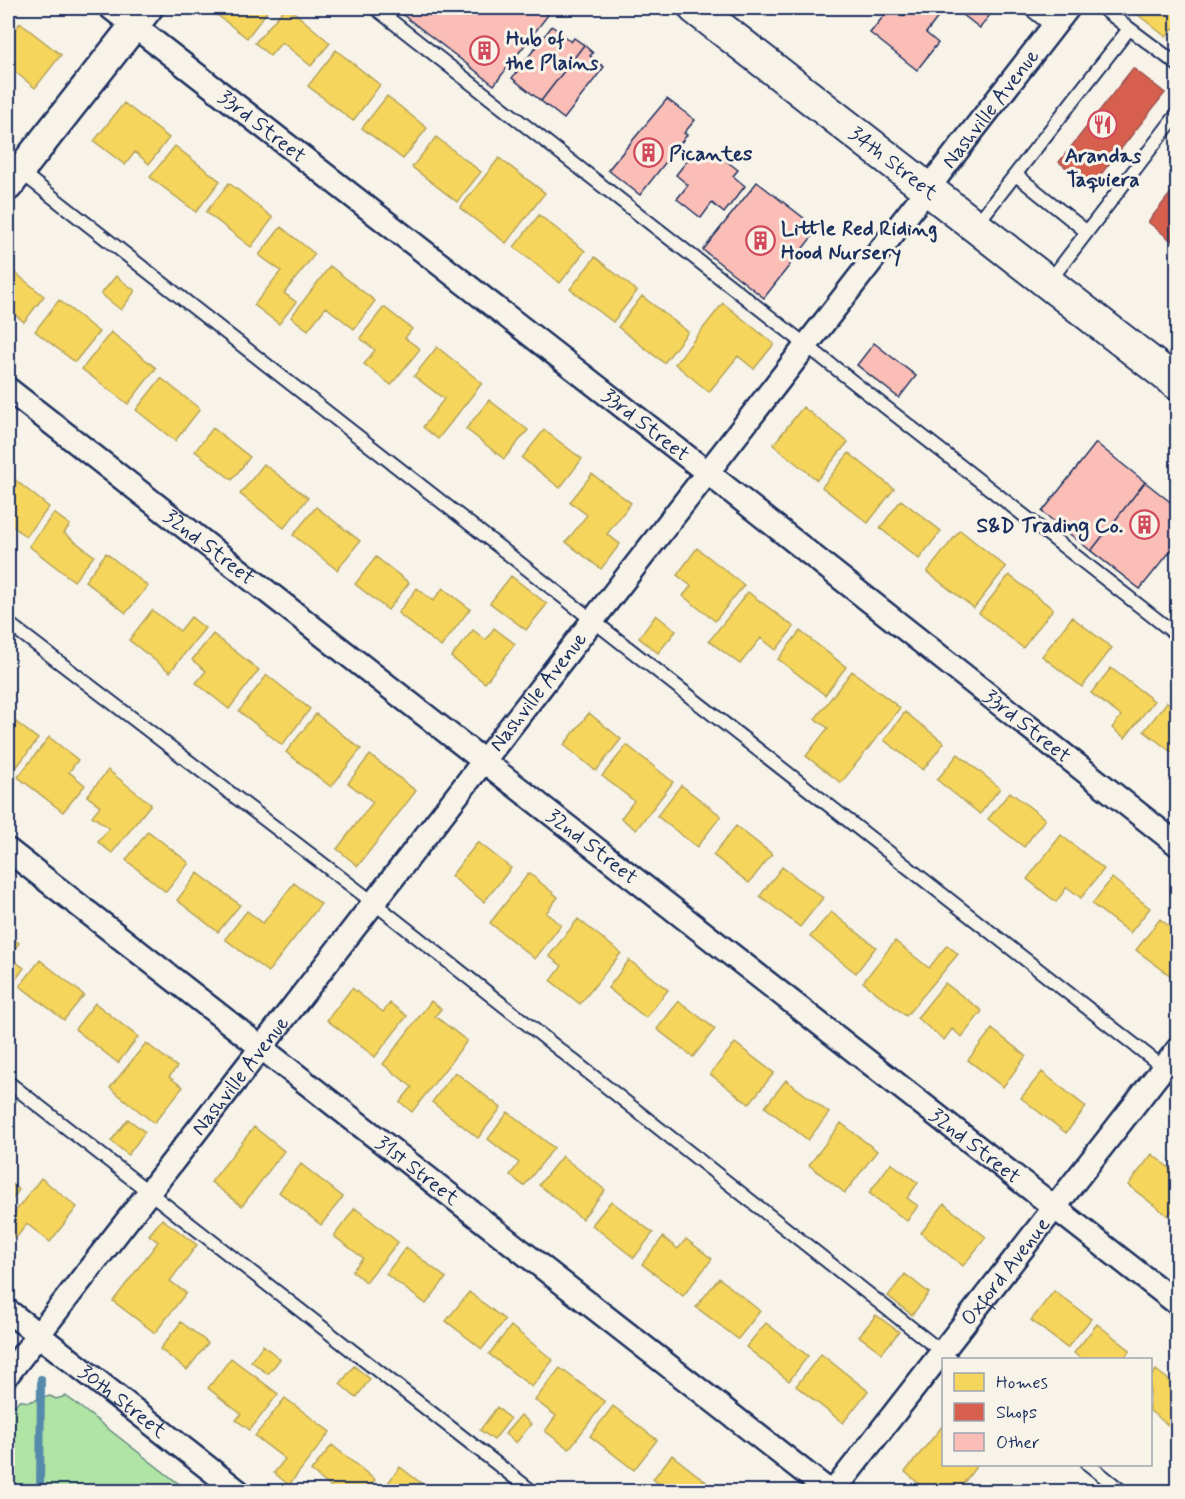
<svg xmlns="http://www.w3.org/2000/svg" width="1185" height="1499" viewBox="0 0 1185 1499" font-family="Mynerve,sans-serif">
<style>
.green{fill:#b0e4a5;stroke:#668a82;stroke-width:1.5}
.homes{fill:#f6d55c;stroke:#b4a35d;stroke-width:1.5}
.shops{fill:#d6604d;stroke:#9e5152;stroke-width:1.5}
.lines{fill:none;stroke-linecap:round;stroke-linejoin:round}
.stream{stroke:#568aab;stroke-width:8}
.building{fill:#fabeb6;stroke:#1b2f5e;stroke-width:1.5}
.service-casing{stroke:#1b2f5e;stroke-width:16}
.minor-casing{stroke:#1b2f5e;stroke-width:27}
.tertiary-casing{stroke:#1b2f5e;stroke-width:33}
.secondary-casing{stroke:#1b2f5e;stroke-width:36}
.service{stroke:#f7f3e8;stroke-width:12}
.minor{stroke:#f7f3e8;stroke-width:22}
.tertiary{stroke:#f7f3e8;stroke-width:28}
.secondary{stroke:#f7f3e8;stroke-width:32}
.labels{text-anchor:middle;stroke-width:6;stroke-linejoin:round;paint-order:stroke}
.poi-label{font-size:21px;font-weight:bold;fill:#1b2f5e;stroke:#f7f3e8;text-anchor:start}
.street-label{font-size:21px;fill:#1b2f5e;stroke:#f7f3e8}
</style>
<rect width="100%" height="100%" fill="#f7f3e8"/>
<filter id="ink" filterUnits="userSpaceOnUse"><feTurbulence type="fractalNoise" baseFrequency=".0167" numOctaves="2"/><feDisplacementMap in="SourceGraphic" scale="12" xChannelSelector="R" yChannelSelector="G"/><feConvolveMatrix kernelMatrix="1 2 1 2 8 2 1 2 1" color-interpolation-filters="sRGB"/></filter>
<g filter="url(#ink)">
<path class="green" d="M50,1396L56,1399L66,1396L188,1491H8V1416L19,1400L28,1402Z"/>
<path class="homes" d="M208,8H267L269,9L247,38Z
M285,8H289L330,43L311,66L282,42L270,56L255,43Z
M1142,8H1178V23L1166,37L1137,14Z
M20,23L61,55L35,88L8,66V39Z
M336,50L380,85L353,121L308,86Z
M387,96L427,128L403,159L362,128Z
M124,103L169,138L149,164L135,152L125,165L94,141Z
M436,137L481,172L457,202L412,167Z
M175,146L220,181L196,212L150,177Z
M499,158L545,193L506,243L460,208Z
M229,183L273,218L251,247L206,212Z
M539,215L585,251L560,283L514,247Z
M281,227L315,254L284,293L296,302L279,324L254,305L281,271L259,255Z
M595,257L637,291L613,322L570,289Z
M330,266L375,301L354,329L326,307L308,330L291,317Z
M8,267L44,296L24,322L8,309Z
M116,276L135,291L121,310L101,294Z
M642,296L688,332L664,363L618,327Z
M59,300L99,332L75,362L35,331Z
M723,303L774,344L754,369L738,356L709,392L675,364Z
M384,307L412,329L405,338L420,349L391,385L364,364L375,350L360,338Z
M111,332L156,368L128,404L82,369Z
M437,347L482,383L438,439L423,427L444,399L414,376Z
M161,378L200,409L175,441L136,410Z
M489,400L528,430L504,459L466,429Z
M803,407L848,442L817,480L773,445Z
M213,428L250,457L232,480L195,451Z
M544,430L582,459L560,488L522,458Z
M849,453L894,489L868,523L822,487Z
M264,464L308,498L284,528L240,494Z
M8,474L49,507L26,537L8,522Z
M592,474L631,503L607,534L620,544L601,569L566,542L587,515L570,502Z
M901,500L941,531L919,559L880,528Z
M316,507L360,541L337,570L293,535Z
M54,513L70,525L64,533L94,556L74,581L29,546Z
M960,530L1006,567L974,608L927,572Z
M697,548L744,585L715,621L683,596L691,586L677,575Z
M106,553L148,586L126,613L85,581Z
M376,557L409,583L388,610L355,584Z
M1009,575L1053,609L1023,648L979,613Z
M511,576L547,604L526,630L490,603Z
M417,588L433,601L443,588L470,609L441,647L398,613Z
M748,592L794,627L776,650L761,638L740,664L709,641Z
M152,610L180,631L191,617L205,628L170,672L129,640Z
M656,615L676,631L658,653L639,638Z
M1072,617L1112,648L1082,687L1042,656Z
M494,628L515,644L485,683L451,657L473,630L486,640Z
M800,631L846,667L825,695L778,659Z
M213,634L259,670L229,709L196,683L206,671L192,660Z
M1111,668L1154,701L1125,738L1112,728L1121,716L1091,693Z
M852,671L900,708L841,783L806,756L828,728L815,719Z
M267,675L310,709L282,745L239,711Z
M1167,702L1178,710V757L1144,731Z
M905,712L944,743L923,770L884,740Z
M589,713L621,739L596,771L564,745Z
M316,714L361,749L331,787L286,752Z
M8,716L38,739L16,768L8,762Z
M49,737L78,760L69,772L85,785L63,812L18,777Z
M627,745L673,782L636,830L621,818L634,801L602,776Z
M958,754L1000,788L980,814L937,780Z
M370,755L416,791L358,866L337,849L373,802L348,783Z
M108,770L151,804L112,853L98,842L109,828L92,816L100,806L87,796Z
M681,785L721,816L697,847L657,816Z
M1010,792L1045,819L1024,847L988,819Z
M736,826L772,854L749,883L713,855Z
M148,831L189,863L166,892L126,860Z
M1061,835L1104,869L1081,898L1067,887L1056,902L1027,879Z
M478,842L511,868L484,902L451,876Z
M782,867L823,898L800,927L760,896Z
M198,873L240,905L218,932L177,900Z
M529,873L558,897L546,913L561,925L535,959L490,923Z
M1112,878L1150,908L1130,933L1092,904Z
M294,883L321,904L268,972L225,939L247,911L263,923Z
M831,912L876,947L856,973L810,937Z
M578,919L621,953L580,1004L551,981L562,966L549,956Z
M1160,919L1178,933V981L1136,950Z
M8,935L19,943L9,957L24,968L11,986L8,983Z
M895,941L929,968L947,945L958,954L906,1016L863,982Z
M40,960L84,995L64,1020L20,986Z
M629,960L668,990L646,1018L608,988Z
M945,983L982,1011L962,1037L952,1029L944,1040L917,1018Z
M352,988L383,1012L390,1003L407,1016L375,1057L327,1020Z
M431,1001L441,1009L435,1016L467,1041L412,1112L400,1102L412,1087L383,1064Z
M679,1001L715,1029L693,1057L657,1029Z
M95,1003L138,1037L118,1063L75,1029Z
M992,1029L1026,1056L1003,1087L968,1060Z
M146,1043L177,1067L169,1077L183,1087L154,1123L110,1088Z
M735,1043L774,1073L749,1104L710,1074Z
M455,1072L501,1108L478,1138L432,1102Z
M1042,1072L1086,1107L1066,1133L1021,1098Z
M786,1080L829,1113L808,1140L765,1107Z
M508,1112L554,1148L524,1186L510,1175L519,1163L488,1139Z
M128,1119L145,1132L128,1155L111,1141Z
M841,1123L877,1151L845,1193L809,1165Z
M254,1127L284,1151L242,1206L211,1182Z
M1152,1154L1178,1175V1203L1168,1216L1128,1185Z
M562,1156L605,1190L582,1219L539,1185Z
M891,1163L918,1183L907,1198L918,1206L907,1221L869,1193Z
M301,1164L343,1197L321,1225L279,1192Z
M41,1178L77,1207L50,1242L27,1224L16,1238L8,1231V1221Z
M8,1181L19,1190L8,1205Z
M611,1201L653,1233L634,1258L592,1225Z
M944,1204L986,1237L963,1266L921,1233Z
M355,1208L398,1242L366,1282L352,1271L363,1258L334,1236Z
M162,1219L197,1245L170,1281L186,1293L155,1333L113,1301L158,1242L149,1235Z
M663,1237L678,1249L686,1239L712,1259L683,1296L642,1264Z
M406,1247L446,1278L426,1304L386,1274Z
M905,1274L929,1293L912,1315L888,1296Z
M719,1278L760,1311L738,1339L696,1307Z
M1054,1291L1091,1319L1067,1348L1031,1320Z
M469,1292L505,1320L482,1349L446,1321Z
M876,1315L899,1332L882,1353L859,1336Z
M181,1322L208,1343L187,1370L160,1349Z
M766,1323L808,1356L789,1381L746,1347Z
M1097,1324L1130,1350L1123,1360H1082L1074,1353Z
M511,1326L553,1360L532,1387L489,1354Z
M263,1345L280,1359L268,1374L251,1361Z
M821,1354L868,1391L843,1423L796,1386Z
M231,1358L278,1394L250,1430L236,1420L241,1414L208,1388Z
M354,1366L370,1379L356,1398L340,1384Z
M560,1368L605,1402L569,1449L545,1431L556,1416L535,1400Z
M1156,1370L1178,1387V1413L1168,1425L1150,1411V1378Z
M285,1398L330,1432L289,1485L274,1473L285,1459L255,1436Z
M613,1406L657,1440L634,1470L590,1436Z
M497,1407L510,1419L494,1440L480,1430Z
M521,1415L531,1424L516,1443L505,1434Z
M944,1424V1464H978L957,1492H929L905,1472Z
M332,1445L375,1480L366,1492H337L311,1471Z
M672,1455L706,1482L699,1492H668L653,1479Z
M400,1467L426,1487L422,1492H381Z"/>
<path class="shops" d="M1133,68L1165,93L1091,187L1059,162Z
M1178,184V246L1148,222Z"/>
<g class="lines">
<path class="stream" d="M40,1492L41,1379"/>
</g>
<path class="building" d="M394,8H507L512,11L515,8H538L548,15L494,85Z
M890,8L904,16L911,8H945L926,33L938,43L917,70L870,33Z
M954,8H995L980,28Z
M552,26L571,42L574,38L584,45L541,101L512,78Z
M584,45L593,53L590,56L604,67L564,119L541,101Z
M667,99L695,120L684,133L687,135L640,195L608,170Z
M697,148L709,157L714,151L738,170L733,176L745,186L724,213L712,203L701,218L677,199L688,185L676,175Z
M757,182L818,229L764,298L703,250Z
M874,343L916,376L899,398L857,365Z
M1096,443L1145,482L1091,551L1042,512Z
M1145,482L1178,508V542L1140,589L1091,551Z"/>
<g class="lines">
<defs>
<path id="service" d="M375,8L1178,636
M1029,8L1053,27
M1102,8L1178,65
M8,162L1178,1079
M1016,175L1087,232
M975,226L1129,29
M1048,283L1178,113
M8,623L374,903L952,1360
M8,1082L533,1492
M1088,1464L1123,1492"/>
<g id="minor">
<path id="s1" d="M111,8L708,473L1178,845"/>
<path id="s2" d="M8,389L1178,1304"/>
<path id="s3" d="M8,850L830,1492"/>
<path id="s4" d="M8,1311L239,1492"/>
<path id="s5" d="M8,1374L1068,8"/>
<path id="s6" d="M833,1492L1178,1049"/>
</g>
<path id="tertiary" d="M8,186L148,8"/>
<g id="secondary">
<path id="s7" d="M695,8L1178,384"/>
</g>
</defs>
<use href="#service" class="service-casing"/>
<use href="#minor" class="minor-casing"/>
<use href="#tertiary" class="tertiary-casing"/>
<use href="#secondary" class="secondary-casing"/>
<use href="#service" class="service"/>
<use href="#minor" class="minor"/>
<use href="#tertiary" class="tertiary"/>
<use href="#secondary" class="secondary"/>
</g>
</g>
<defs>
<symbol id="building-ring" viewBox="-11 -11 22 22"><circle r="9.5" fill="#f7f3e8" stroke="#d1495b" stroke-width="1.5"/><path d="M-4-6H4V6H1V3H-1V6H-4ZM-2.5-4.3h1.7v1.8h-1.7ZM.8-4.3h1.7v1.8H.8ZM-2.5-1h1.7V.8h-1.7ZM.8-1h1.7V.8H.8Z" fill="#d1495b"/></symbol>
<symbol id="restaurant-ring" viewBox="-11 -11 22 22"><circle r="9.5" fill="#f7f3e8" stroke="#d1495b" stroke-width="1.5"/><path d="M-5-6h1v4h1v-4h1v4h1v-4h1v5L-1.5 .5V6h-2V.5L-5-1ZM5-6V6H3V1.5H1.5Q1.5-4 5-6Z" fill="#d1495b"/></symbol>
</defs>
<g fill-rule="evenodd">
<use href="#building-ring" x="468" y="34" width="33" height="33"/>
<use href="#restaurant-ring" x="1086" y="108" width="33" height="33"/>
<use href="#building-ring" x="632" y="136" width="33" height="33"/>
<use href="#building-ring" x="744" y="224" width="33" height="33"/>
<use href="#building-ring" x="1128" y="508" width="33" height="33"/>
</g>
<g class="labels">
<g class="poi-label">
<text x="506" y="45">Hub of<tspan x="506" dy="24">the Plains</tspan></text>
<text x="669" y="160">Picantes</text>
<text x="1103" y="162" text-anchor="middle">Arandas<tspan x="1103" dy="24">Taquiera</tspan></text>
<text x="781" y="235">Little Red Riding<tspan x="781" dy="24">Hood Nursery</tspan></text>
<text x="1123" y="532" text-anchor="end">S&amp;D Trading Co.</text>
</g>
<g class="street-label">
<text dy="7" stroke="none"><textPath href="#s5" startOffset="1602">Nashville Avenue</textPath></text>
<text dy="7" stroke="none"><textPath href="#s1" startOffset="192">33rd Street</textPath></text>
<text dy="7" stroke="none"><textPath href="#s7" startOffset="252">34th Street</textPath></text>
<text dy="7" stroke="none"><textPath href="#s1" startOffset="678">33rd Street</textPath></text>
<text dy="7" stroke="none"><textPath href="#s2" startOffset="256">32nd Street</textPath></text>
<text dy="7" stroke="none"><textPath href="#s5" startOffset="864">Nashville Avenue</textPath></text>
<text dy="7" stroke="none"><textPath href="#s1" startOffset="1164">33rd Street</textPath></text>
<text dy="7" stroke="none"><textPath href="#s2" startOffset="742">32nd Street</textPath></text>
<text dy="7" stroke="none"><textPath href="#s5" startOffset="378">Nashville Avenue</textPath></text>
<text dy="7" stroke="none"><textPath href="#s2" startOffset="1228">32nd Street</textPath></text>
<text dy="7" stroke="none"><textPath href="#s3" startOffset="520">31st Street</textPath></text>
<text dy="7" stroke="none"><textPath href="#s6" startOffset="280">Oxford Avenue</textPath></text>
<text dy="7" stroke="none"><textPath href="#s4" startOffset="146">30th Street</textPath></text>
</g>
</g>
<rect width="1185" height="1499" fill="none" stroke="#f7f3e8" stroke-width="30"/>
<rect x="15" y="15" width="1155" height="1469" fill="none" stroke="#1b2f5e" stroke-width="2" filter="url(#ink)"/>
<rect x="942" y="1358" width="210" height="108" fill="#f7f3e8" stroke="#9fa5b1" stroke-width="1.5"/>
<rect x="954" y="1373" width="30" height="18" fill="#f6d55c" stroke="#9fa5b1" stroke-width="1.5"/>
<text x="996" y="1388" font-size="18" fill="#1b2f5e">Homes</text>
<rect x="954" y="1403" width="30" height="18" fill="#d6604d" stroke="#9fa5b1" stroke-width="1.5"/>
<text x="996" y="1418" font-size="18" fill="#1b2f5e">Shops</text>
<rect x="954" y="1433" width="30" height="18" fill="#fabeb6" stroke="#9fa5b1" stroke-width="1.5"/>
<text x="996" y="1448" font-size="18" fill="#1b2f5e">Other</text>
</svg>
